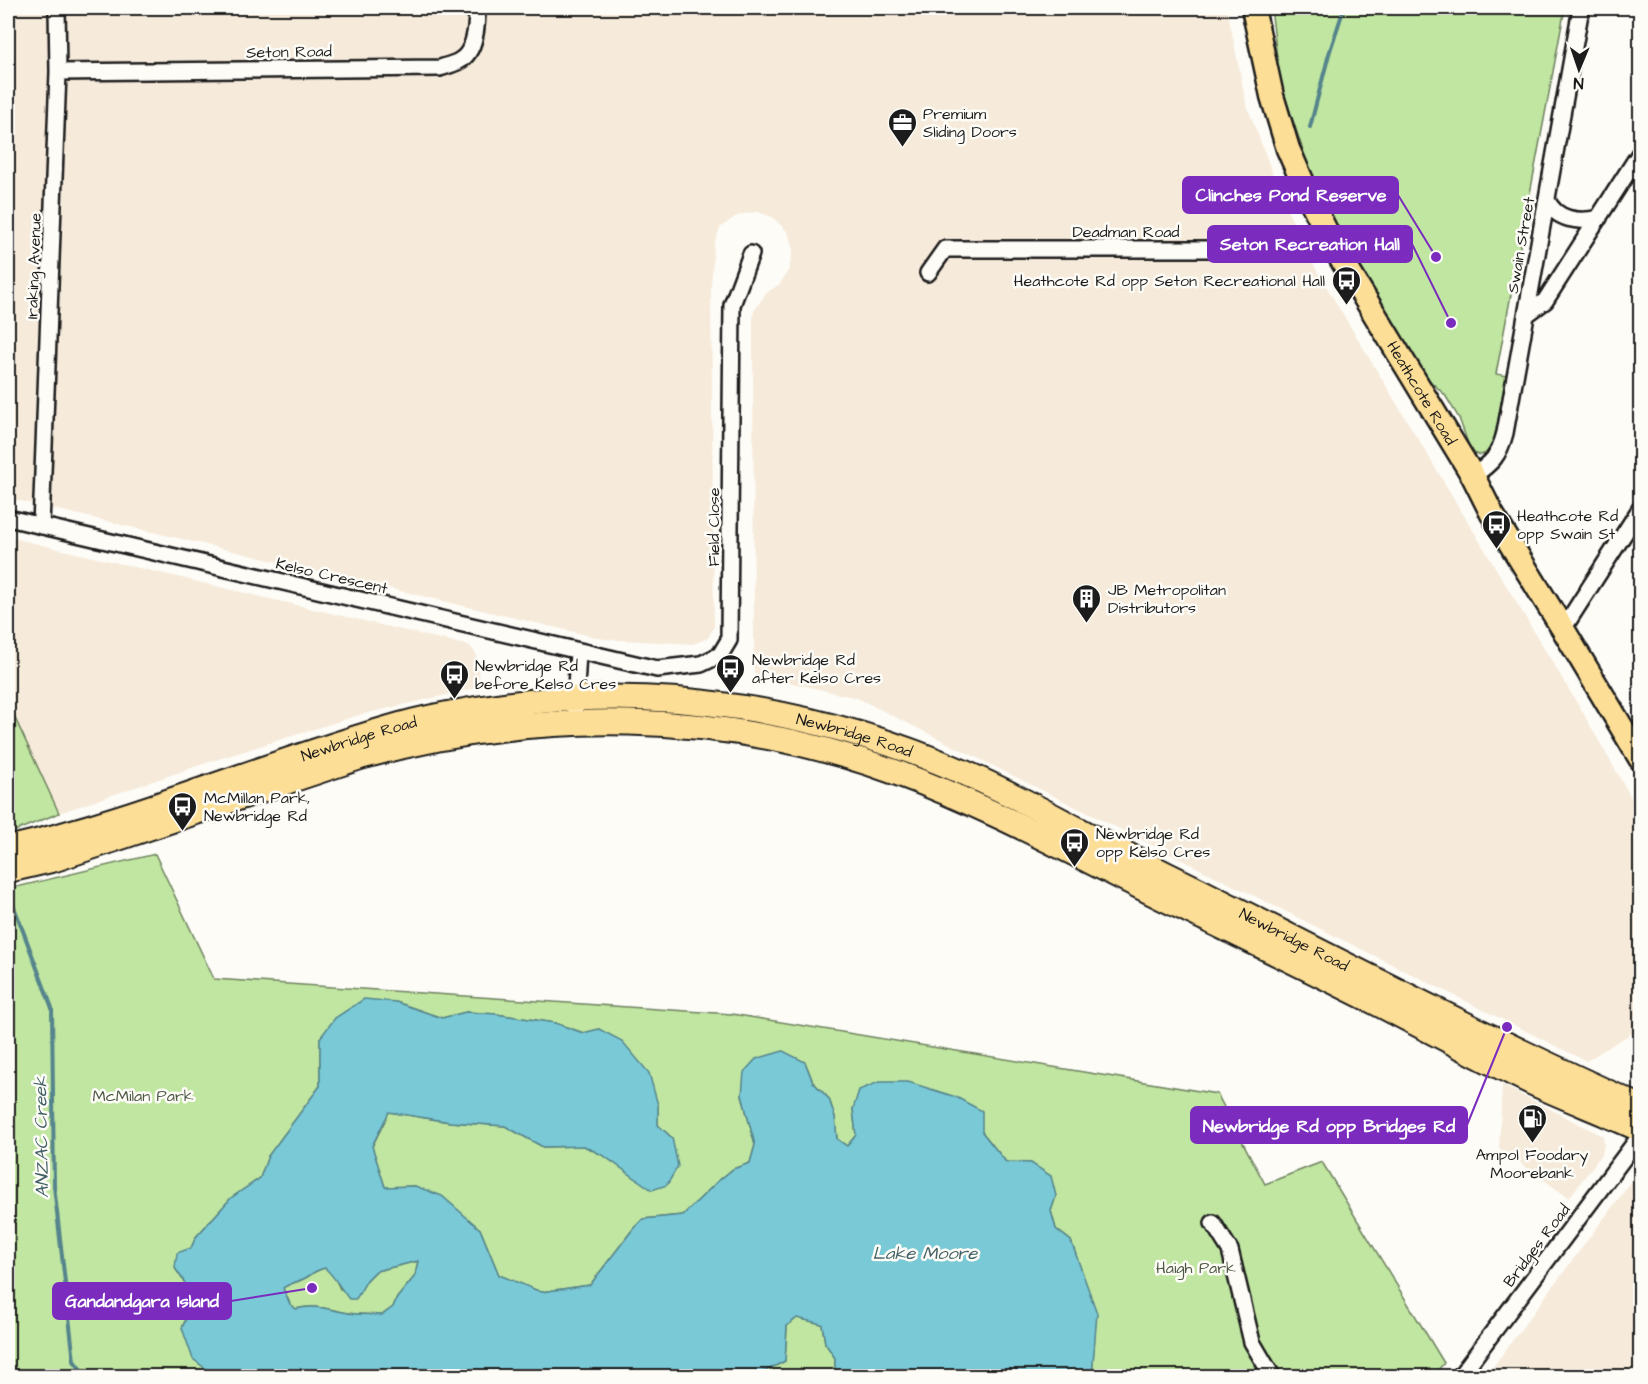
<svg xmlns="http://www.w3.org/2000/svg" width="1648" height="1384" viewBox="0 0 1648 1384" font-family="'Architects Daughter',sans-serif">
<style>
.built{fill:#f6eada}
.green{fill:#c0e6a1;stroke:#6e815e;stroke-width:1.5}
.water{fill:#7ac9d7;stroke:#54848c;stroke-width:1.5;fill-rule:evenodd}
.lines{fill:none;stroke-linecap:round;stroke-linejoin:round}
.stream{stroke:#54848c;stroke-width:4}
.minor-casing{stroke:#1c1c1c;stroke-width:20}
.primary-casing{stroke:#1c1c1c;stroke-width:27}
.trunk-casing{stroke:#1c1c1c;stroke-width:28}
.minor{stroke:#fdfcf7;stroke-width:15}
.primary{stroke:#fdde96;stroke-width:22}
.trunk{stroke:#fdde96;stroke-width:24}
.labels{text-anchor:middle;stroke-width:5;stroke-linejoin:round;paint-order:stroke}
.street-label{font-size:16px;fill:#1c1c1c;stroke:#fdfcf7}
.poi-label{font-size:16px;fill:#1c1c1c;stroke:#fdfcf7;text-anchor:start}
.park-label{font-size:16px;fill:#4d5944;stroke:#fdfcf7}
.water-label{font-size:18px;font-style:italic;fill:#426167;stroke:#fdfcf7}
.leader{fill:none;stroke:#7b2cbf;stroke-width:2}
.callout-dot{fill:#7b2cbf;stroke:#fdfcf7;stroke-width:2}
.callout{fill:#7b2cbf;stroke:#7b2cbf;stroke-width:2}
.callout-label{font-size:18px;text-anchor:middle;font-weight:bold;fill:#fff}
</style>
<rect width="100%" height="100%" fill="#fdfcf7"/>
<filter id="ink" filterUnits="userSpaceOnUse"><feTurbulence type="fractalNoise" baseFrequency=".0167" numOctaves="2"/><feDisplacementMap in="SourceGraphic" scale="12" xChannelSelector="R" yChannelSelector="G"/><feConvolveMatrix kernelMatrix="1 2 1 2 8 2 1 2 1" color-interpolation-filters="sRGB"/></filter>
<g filter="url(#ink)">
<path class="built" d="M8,8H1227L1246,103L1284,204L1318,273L1583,713L1640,813V1028L1586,1061L857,698L754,674L753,319L754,311L766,293L780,284L789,269L793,250L788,232L772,217L758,212L747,213L735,217L720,228L714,244L711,288L714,626L708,638L693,644L604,639L8,498Z
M8,537L470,646L476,654L480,682L476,688L359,715L209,762L59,813L8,703Z
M1502,1085L1603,1136L1604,1145L1602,1154L1569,1198L1499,1148Z
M1640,1170V1376H1486L1566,1269Z"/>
<path class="green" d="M1271,8H1565L1496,374L1507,376L1494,439L1487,453L1480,455L1473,453L1469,446L1459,418L1445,395L1428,379L1390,316L1337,227L1310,171L1280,82Z
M8,703L59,813L8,834Z
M155,854L214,979L732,1014L1217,1094L1265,1184L1322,1162L1444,1363L1433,1376H1092L1096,1313L1071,1241L1056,1229L1051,1211L1056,1196L1031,1163L1006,1162L982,1132L853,1109L856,1135L847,1146L837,1139L835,1117L829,1099L813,1082L805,1062L742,1095L755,1145L750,1163L733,1169L717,1182L683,1215L643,1219L633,1229L590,1285L541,1292L499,1275L480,1229L415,1186L385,1187L372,1147L389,1112L450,1122L505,1126L543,1147L584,1146L604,1156L652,1189L672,1138L658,1125V1105L599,1029L584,1033L555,1023L496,1014L466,1012L442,1018L396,1002L320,1038V1086L268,1156L260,1178L231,1198L196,1237L191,1248L175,1268L185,1283L193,1303L182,1328L206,1369L225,1376H8V1294L13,1283L8,1266V889Z
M418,1261L415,1276L397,1298L393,1307L382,1315C371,1314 359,1315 348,1313C330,1310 315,1304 296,1309L290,1304L283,1288C290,1283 299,1282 307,1277C316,1272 313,1271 325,1268L334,1276L340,1289L367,1280L376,1271Z
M797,1318L822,1324L825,1343L835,1358V1376H675L682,1374L756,1376L785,1361L787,1326Z"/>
<path class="water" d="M364,999L396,1002L442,1018L466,1012L496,1014L555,1023L583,1033L599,1029L622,1041L649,1073L658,1105V1125L672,1138L678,1166L667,1185L652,1190L604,1156L584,1146L543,1147L505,1126L450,1122L389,1112L372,1146L385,1187L415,1186L442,1196L480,1229L499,1275L541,1292L590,1285L633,1229L643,1219L683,1215L717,1182L733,1169L750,1163L755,1145L742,1095L744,1072L756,1059L783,1051L805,1062L813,1082L829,1099L835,1117L837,1139L847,1146L856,1135L853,1109L859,1090L879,1082H908L956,1097L982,1111V1132L1006,1162L1031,1163L1051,1176L1056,1196L1051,1211L1056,1229L1071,1241L1097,1313L1092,1376H835V1358L825,1343L822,1324L797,1318L787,1326L785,1361L756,1376L683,1374L675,1376H225L206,1369L193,1359L182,1328L193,1303L185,1283L175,1268L177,1253L191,1248L196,1237L231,1198L260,1178L268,1156L320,1086V1038L335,1018ZM418,1261L415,1276L397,1298L393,1307L382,1315C371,1314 359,1315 348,1313C330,1310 316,1304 296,1309L290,1304L283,1288C290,1283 299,1282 307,1277C316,1272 313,1271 325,1268C335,1277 340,1288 349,1299H356L367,1280L376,1271Z"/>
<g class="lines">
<path class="stream" d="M1310,127L1329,54L1344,8
M11,899L52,1008L54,1186L74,1361L86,1376"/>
<defs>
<path id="minor" d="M58,72L440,68C446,66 454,64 459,61C476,52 477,24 477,8
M1547,200C1556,220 1578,223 1599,218
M928,273L945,249H1335
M1526,315L1545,301L1640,153
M1473,476C1492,463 1499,456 1505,433L1581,8
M8,518L657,669L701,664L720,655L729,640L732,305L751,254
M41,526L58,72L57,8
M1563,629L1640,509
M575,708L578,651
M1213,1223L1230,1250L1252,1342L1272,1376
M1460,1376L1640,1136"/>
<g id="primary">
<path id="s1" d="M1253,8L1272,96L1288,149L1311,201L1335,249L1473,476L1492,514L1563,629L1640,758"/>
</g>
<g id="trunk">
<path id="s2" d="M8,849C141,818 268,762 400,725C437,715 474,709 512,704C664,684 825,711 965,773C1011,793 1054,817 1098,840C1132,858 1166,874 1200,891C1346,965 1491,1040 1640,1107"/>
<path d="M8,870L55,859L97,845L360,757C535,708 723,709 895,772C990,807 1078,856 1169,901C1237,934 1306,967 1373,1001C1426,1028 1479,1057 1533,1083C1568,1099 1605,1113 1640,1129"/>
</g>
</defs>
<use href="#minor" class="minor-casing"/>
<use href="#primary" class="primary-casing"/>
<use href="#trunk" class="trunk-casing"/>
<use href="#minor" class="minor"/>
<use href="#primary" class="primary"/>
<use href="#trunk" class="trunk"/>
</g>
</g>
<defs>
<symbol id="office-pin" viewBox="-11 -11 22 30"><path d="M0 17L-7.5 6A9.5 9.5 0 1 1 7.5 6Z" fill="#1c1c1c" stroke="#fdfcf7"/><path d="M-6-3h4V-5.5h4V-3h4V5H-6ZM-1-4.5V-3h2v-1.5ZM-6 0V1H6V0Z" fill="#fff"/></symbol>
<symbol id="bus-pin" viewBox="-11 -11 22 30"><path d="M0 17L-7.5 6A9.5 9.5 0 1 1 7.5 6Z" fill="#1c1c1c" stroke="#fdfcf7"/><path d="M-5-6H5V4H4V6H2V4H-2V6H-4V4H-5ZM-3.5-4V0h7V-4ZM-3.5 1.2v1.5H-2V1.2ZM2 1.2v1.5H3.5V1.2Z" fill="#fff"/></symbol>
<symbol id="building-pin" viewBox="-11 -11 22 30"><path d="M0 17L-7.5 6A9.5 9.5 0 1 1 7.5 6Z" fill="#1c1c1c" stroke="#fdfcf7"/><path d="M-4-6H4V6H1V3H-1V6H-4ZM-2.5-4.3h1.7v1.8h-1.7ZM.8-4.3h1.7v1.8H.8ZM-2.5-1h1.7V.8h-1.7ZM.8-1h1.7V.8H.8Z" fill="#fff"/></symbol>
<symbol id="fuel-pin" viewBox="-11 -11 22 30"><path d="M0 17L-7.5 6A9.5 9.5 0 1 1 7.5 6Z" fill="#1c1c1c" stroke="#fdfcf7"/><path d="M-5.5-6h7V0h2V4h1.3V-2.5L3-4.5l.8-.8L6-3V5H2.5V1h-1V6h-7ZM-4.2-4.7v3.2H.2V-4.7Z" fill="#fff"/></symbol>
</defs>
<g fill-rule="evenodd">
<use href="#office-pin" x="886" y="106" width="33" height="45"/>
<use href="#bus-pin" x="1330" y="264" width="33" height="45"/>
<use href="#bus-pin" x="1480" y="508" width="33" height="45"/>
<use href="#building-pin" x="1070" y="582" width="33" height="45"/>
<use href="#bus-pin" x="714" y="652" width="33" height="45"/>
<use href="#bus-pin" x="438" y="658" width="33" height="45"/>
<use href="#bus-pin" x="166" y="790" width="33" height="45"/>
<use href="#bus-pin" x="1058" y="826" width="33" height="45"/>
<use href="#fuel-pin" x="1516" y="1102" width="33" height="45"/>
</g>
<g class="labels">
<g class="street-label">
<text transform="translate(289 51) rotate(-1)" y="6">Seton Road</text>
<text x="1126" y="237">Deadman Road</text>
<text transform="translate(1520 245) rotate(-80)" y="6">Swain Street</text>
<text transform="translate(33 266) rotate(-88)" y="6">Iraking Avenue</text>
<text dy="6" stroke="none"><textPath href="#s1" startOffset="424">Heathcote Road</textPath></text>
<text transform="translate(713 527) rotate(-90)" y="6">Field Close</text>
<text transform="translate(332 575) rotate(13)" y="6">Kelso Crescent</text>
<text dy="6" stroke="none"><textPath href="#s2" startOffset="872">Newbridge Road</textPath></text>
<text dy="6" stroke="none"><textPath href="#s2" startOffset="368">Newbridge Road</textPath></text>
<text dy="6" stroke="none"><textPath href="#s2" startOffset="1358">Newbridge Road</textPath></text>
<text transform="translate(1536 1245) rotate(-53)" y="6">Bridges Road</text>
</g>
<g class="poi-label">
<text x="923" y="119">Premium<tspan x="923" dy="18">Sliding Doors</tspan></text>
<text x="1325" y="286" text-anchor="end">Heathcote Rd opp Seton Recreational Hall</text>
<text x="1517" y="521">Heathcote Rd<tspan x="1517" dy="18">opp Swain St</tspan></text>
<text x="1108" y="595">JB Metropolitan<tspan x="1108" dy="18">Distributors</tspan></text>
<text x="752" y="665">Newbridge Rd<tspan x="752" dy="18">after Kelso Cres</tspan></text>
<text x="475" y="671">Newbridge Rd<tspan x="475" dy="18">before Kelso Cres</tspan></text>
<text x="204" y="803">McMillan Park,<tspan x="204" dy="18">Newbridge Rd</tspan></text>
<text x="1096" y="839">Newbridge Rd<tspan x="1096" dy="18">opp Kelso Cres</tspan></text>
<text x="1532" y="1160" text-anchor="middle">Ampol Foodary<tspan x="1532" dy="18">Moorebank</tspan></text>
</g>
<g class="park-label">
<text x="143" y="1101">McMilan Park</text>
<text x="1196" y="1273">Haigh Park</text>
</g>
<g class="water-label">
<text transform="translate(41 1137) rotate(-91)" y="6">ANZAC Creek</text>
<text x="925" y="1259">Lake Moore</text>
</g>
</g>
<path class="leader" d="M1436 257L1398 195M1451 323L1412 244M1507 1027L1467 1125M312 1288L231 1301"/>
<g class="callout-dot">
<circle cx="1436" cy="257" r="6"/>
<circle cx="1451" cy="323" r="6"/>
<circle cx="1507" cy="1027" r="6"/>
<circle cx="312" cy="1288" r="6"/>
</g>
<g class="callout">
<rect x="1183" y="177" width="215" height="36" rx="6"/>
<rect x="1208" y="226" width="204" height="36" rx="6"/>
<rect x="1191" y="1107" width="276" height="36" rx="6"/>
<rect x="53" y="1283" width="178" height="36" rx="6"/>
</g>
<g class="callout-label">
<text x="1291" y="201">Clinches Pond Reserve</text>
<text x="1310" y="250">Seton Recreation Hall</text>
<text x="1329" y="1132">Newbridge Rd opp Bridges Rd</text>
<text x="142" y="1307">Gandandgara Island</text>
</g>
<rect width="1648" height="1384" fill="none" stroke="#fdfcf7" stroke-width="30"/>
<rect x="15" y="15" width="1618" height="1354" fill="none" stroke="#1c1c1c" stroke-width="2" filter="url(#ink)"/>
<g transform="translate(1579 69) rotate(182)" stroke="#fdfcf7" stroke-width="4.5" paint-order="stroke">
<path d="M0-4.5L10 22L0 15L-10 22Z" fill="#1c1c1c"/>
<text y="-9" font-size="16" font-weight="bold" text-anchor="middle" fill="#1c1c1c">N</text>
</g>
</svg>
